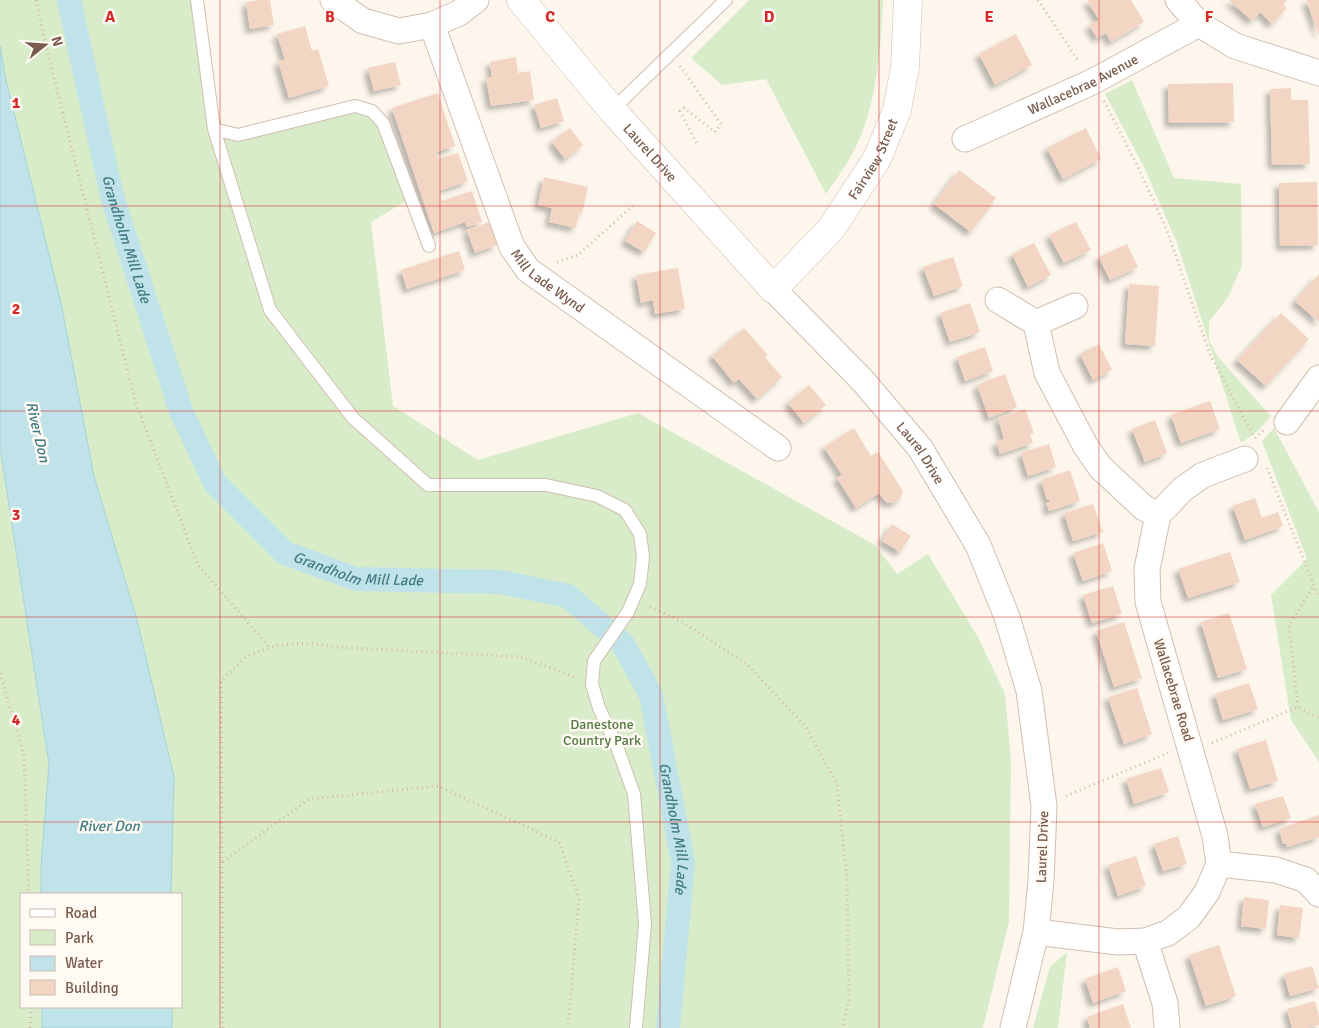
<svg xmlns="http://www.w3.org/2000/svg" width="1319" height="1028" viewBox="0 0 1319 1028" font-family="Signika,sans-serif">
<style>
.green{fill:#d8ecc9}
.water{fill:#bfe3e8;stroke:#a5d3da}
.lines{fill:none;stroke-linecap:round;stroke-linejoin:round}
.canal{stroke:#bfe3e8;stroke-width:24}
.building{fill:#f3d5c3;filter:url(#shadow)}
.service-casing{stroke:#d1beb0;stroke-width:14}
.minor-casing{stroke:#d1beb0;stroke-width:27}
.tertiary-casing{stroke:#d1beb0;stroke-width:29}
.path{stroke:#d9b8a5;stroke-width:3;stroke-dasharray:1 4;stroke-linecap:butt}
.service{stroke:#fff;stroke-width:12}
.minor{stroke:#fff;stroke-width:25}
.tertiary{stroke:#fff;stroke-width:28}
.grid{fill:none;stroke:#d62828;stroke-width:1;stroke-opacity:0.55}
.labels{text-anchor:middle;stroke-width:5;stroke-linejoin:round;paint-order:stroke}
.street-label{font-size:14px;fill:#7a5c4d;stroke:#fffaf3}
.park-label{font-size:14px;fill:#537a41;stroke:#fffaf3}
.water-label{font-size:15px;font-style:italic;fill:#437c86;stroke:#fffaf3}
.grid-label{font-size:16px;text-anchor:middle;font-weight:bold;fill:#d62828;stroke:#fffaf3;stroke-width:5;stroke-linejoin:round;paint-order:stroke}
</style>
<defs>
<filter id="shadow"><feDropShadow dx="-4.5" dy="4.5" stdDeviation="2.5" flood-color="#0004"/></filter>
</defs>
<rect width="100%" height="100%" fill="#fdf6ec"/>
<path class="green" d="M0,0H197L214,129L238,135L355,106L372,111L411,198L371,222L393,406L478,460L638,413L875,545L897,574L928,554L979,639L1005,694L1011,760L1009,921L983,1028H172V1007H181V894H171L174,777L137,620L94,476L61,303L5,76L0,46Z
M749,0H883C881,44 878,89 863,130C855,153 840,174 826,194L766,79L722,85L691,58Z
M1132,80L1174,178L1241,184L1242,265L1228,297L1209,322V340L1218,357L1271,416L1257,432L1241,443L1177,243L1143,165L1105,94Z
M1274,428L1319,512V762L1291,720L1271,595L1307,559L1262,441Z
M0,447L49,764L41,866V894H21V1007H42V1028H0Z
M1067,952L1058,1028H1033L1050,967Z"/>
<path class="water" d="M0,46L5,76L61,303L94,476L137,620L174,777L171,894H41V866L49,764L0,447Z
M42,1007H172V1028H42Z"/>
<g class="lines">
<path class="canal" id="s1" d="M69,0L112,196L181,411L215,483L285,553L356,579L501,582L568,596L623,644L651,695L683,862L668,1028"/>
</g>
<path class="building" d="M260,0H270L274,25L250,29L246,2Z
M1087,0H1131L1144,22L1111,42L1106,33L1097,38L1089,25L1099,20Z
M1229,0H1287L1283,5L1287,8L1272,24L1260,12L1252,21Z
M1306,0H1319V35Z
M305,26L312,51L318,49L329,86L289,98L278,61L285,60L277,34Z
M1016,34L1032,65L995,85L979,54Z
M516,57L518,73L530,71L534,100L491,106L486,78L492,77L490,62Z
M395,62L401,85L374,91L368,68Z
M1233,83L1234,122L1169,123L1168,84Z
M1291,88V100H1308L1310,164L1272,165L1270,89Z
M438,93L455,146L436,152L438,159L458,153L468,181L439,191L442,201L472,191L482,222L467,227L465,222L434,233L392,108Z
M557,98L564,121L541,128L534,105Z
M570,128L583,145L565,159L552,142Z
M1086,128L1101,159L1063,179L1047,148Z
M959,170L996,198L971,232L934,204Z
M544,177L588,187L582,214L579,213L576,228L549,222L552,208L538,205Z
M1317,182L1318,245L1280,246L1279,183Z
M637,221L656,233L644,252L625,241Z
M489,222L497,245L475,253L467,230Z
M1076,222L1091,250L1064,263L1049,235Z
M1034,243L1051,275L1028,287L1012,254Z
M1127,244L1138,267L1110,280L1099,257Z
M459,251L465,270L407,289L401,270Z
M953,257L963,286L934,296L923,267Z
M678,268L685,309L655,314L653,300L641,303L636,275Z
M1319,274V322L1295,301Z
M1129,284L1159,286L1155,346L1125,344Z
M970,303L980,332L950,342L940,313Z
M1281,313L1309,339L1266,386L1237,360Z
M744,328L768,355L765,357L782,377L757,399L739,379L734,383L712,356Z
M1099,344L1112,370L1093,380L1080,354Z
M985,347L993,371L965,381L957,357Z
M1005,374L1017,407L989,418L977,385Z
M809,385L826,405L804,423L788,403Z
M1210,401L1220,429L1181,443L1171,415Z
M1025,409L1034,433L1030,434L1033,443L1000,454L996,442L1004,439L998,418Z
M1155,420L1167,453L1145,462L1132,429Z
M854,428L871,456L878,452L903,491L900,499L893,503L886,502L879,493L856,508L837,478L842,475L824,447Z
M1049,444L1056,467L1028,476L1021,453Z
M1070,470L1080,501L1049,511L1046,503L1050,502L1049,499L1047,500L1041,480Z
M1255,498L1262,518L1278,512L1283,526L1245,540L1233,506Z
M1093,504L1103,532L1073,541L1064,513Z
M892,524L911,536L900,552L882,541Z
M1103,543L1112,571L1083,581L1073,553Z
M1230,552L1240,582L1188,598L1178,569Z
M1113,586L1122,614L1092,623L1083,595Z
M1229,613L1247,669L1218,678L1201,622Z
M1124,622L1142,678L1114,687L1096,631Z
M1249,683L1258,709L1223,720L1215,694Z
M1137,688L1152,734L1124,744L1108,697Z
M1266,740L1278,781L1250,789L1237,749Z
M1161,768L1169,792L1134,804L1126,779Z
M1283,796L1291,818L1263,827L1255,804Z
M1319,815V837L1287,847L1286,843L1283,844L1279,829Z
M1178,836L1187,864L1163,871L1154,844Z
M1136,856L1146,886L1118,896L1108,865Z
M1244,897L1269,900L1266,929L1241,926Z
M1280,905L1303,908L1299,938L1277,935Z
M1219,945L1236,996L1206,1006L1189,955Z
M1312,966L1319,988L1290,996L1284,974Z
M1118,967L1126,991L1093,1003L1085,979Z
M1315,1001L1319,1016V1025L1308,1028H1292L1287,1009Z
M1123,1004L1131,1028H1090L1087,1017Z"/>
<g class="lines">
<defs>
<path id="service" d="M197,0L214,129L270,310L353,418L428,485H546L597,496L625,510L640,534L643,557L640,584L628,612L594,661L592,684L599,708L616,744L634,794L645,924L636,1028
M612,110L726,0
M214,129L238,135L355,106L372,111L383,123L429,246"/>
<g id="minor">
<path d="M333,0L363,21L399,31L432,25L459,13L476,0"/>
<path d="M1178,0L1199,24L1235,46L1319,73"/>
<path id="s2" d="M432,25L512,247L528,270L778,448"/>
<path id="s3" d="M965,139L1092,82L1199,24"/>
<path id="s4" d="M773,289L863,381L920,448L978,545L1007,617L1029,691L1044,806L1041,881L1036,932L1013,1028"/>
<path d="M998,300L1036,323L1047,373L1085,445L1100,467L1144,508L1158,515"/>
<path d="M1036,323L1075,306"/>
<path d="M1287,422L1319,378"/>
<path d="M1219,864L1276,870L1306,880L1319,894"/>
<path d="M1036,932L1118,942L1145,941L1168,933L1189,917L1207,892L1219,864L1215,836L1148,602L1147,569L1158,515L1183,489L1203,475L1245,459"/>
<path d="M1145,941L1165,1003L1167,1028"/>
</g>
<g id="tertiary">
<path id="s5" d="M521,0L612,110L773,289L831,229L877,159L897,110L905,67L908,0"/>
</g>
</defs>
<use href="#service" class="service-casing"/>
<use href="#minor" class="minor-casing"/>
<use href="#tertiary" class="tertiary-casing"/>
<path class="path" d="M36,0L44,38L135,401L198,565L270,648
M1038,0L1079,62
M680,66L721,124L715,132L684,108L680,111L698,146
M1104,101L1136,163L1166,228L1210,354L1254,437
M557,262L578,255L636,203
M1255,438L1265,429
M1267,468L1319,598
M650,607L679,620L747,664L805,726L837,784L847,879L849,1000L842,1028
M0,673L24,756L29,894
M1298,707L1289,626L1314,585
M1212,743L1298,707L1319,718
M1066,796L1168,753
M223,862L309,799L438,786L559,842L579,898L568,1028
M30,1028L31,1007
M223,1028L221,681L247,656L278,645L309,643L336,647L521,657L575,677"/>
<use href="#service" class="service"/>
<use href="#minor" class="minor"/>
<use href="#tertiary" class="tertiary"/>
</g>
<path class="grid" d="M220,0V1028M440,0V1028M660,0V1028M879,0V1028M1099,0V1028M0,206H1319M0,411H1319M0,617H1319M0,822H1319"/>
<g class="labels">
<g class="street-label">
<text dy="5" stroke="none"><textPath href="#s3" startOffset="130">Wallacebrae Avenue</textPath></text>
<text dy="5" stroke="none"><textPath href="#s5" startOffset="200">Laurel Drive</textPath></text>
<text dy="5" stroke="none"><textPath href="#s5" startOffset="549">Fairview Street</textPath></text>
<text dy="5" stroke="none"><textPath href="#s2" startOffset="286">Mill Lade Wynd</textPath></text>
<text dy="5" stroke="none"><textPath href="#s4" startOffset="221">Laurel Drive</textPath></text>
<text transform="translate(1174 690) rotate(73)" y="5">Wallacebrae Road</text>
<text transform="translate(1042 847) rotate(-88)" y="5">Laurel Drive</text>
</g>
<g class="park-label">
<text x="602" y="729">Danestone<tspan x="602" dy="16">Country Park</tspan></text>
</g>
<g class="water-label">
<text dy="5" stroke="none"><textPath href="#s1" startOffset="246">Grandholm Mill Lade</textPath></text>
<text transform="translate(38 432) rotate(77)" y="5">River Don</text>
<text dy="5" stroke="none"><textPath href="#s1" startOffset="681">Grandholm Mill Lade</textPath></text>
<text x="109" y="831">River Don</text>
<text dy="5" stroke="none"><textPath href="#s1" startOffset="1161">Grandholm Mill Lade</textPath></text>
</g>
</g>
<g class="grid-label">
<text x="110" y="22">A</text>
<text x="330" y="22">B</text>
<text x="550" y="22">C</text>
<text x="769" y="22">D</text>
<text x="989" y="22">E</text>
<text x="1209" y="22">F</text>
<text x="16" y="108">1</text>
<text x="16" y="314">2</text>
<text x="16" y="520">3</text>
<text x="16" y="725">4</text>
</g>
<rect x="20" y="893" width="162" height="115" fill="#fffaf3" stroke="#cabbb1"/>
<rect x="30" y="909" width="25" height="8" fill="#ffffff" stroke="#cabbb1"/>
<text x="65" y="918" font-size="15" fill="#7a5c4d">Road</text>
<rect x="30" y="930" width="25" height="15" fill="#d8ecc9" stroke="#cabbb1"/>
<text x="65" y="943" font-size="15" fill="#7a5c4d">Park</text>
<rect x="30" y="956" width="25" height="15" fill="#bfe3e8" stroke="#cabbb1"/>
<text x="65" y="968" font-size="15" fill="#7a5c4d">Water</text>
<rect x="30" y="980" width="25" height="15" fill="#f3d5c3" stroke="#cabbb1"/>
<text x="65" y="993" font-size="15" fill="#7a5c4d">Building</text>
<g transform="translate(45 45) rotate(73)" stroke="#fffaf3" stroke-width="4" paint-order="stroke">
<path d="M0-4L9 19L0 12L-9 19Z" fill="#7a5c4d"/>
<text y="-8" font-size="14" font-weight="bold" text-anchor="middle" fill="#7a5c4d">N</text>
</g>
</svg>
